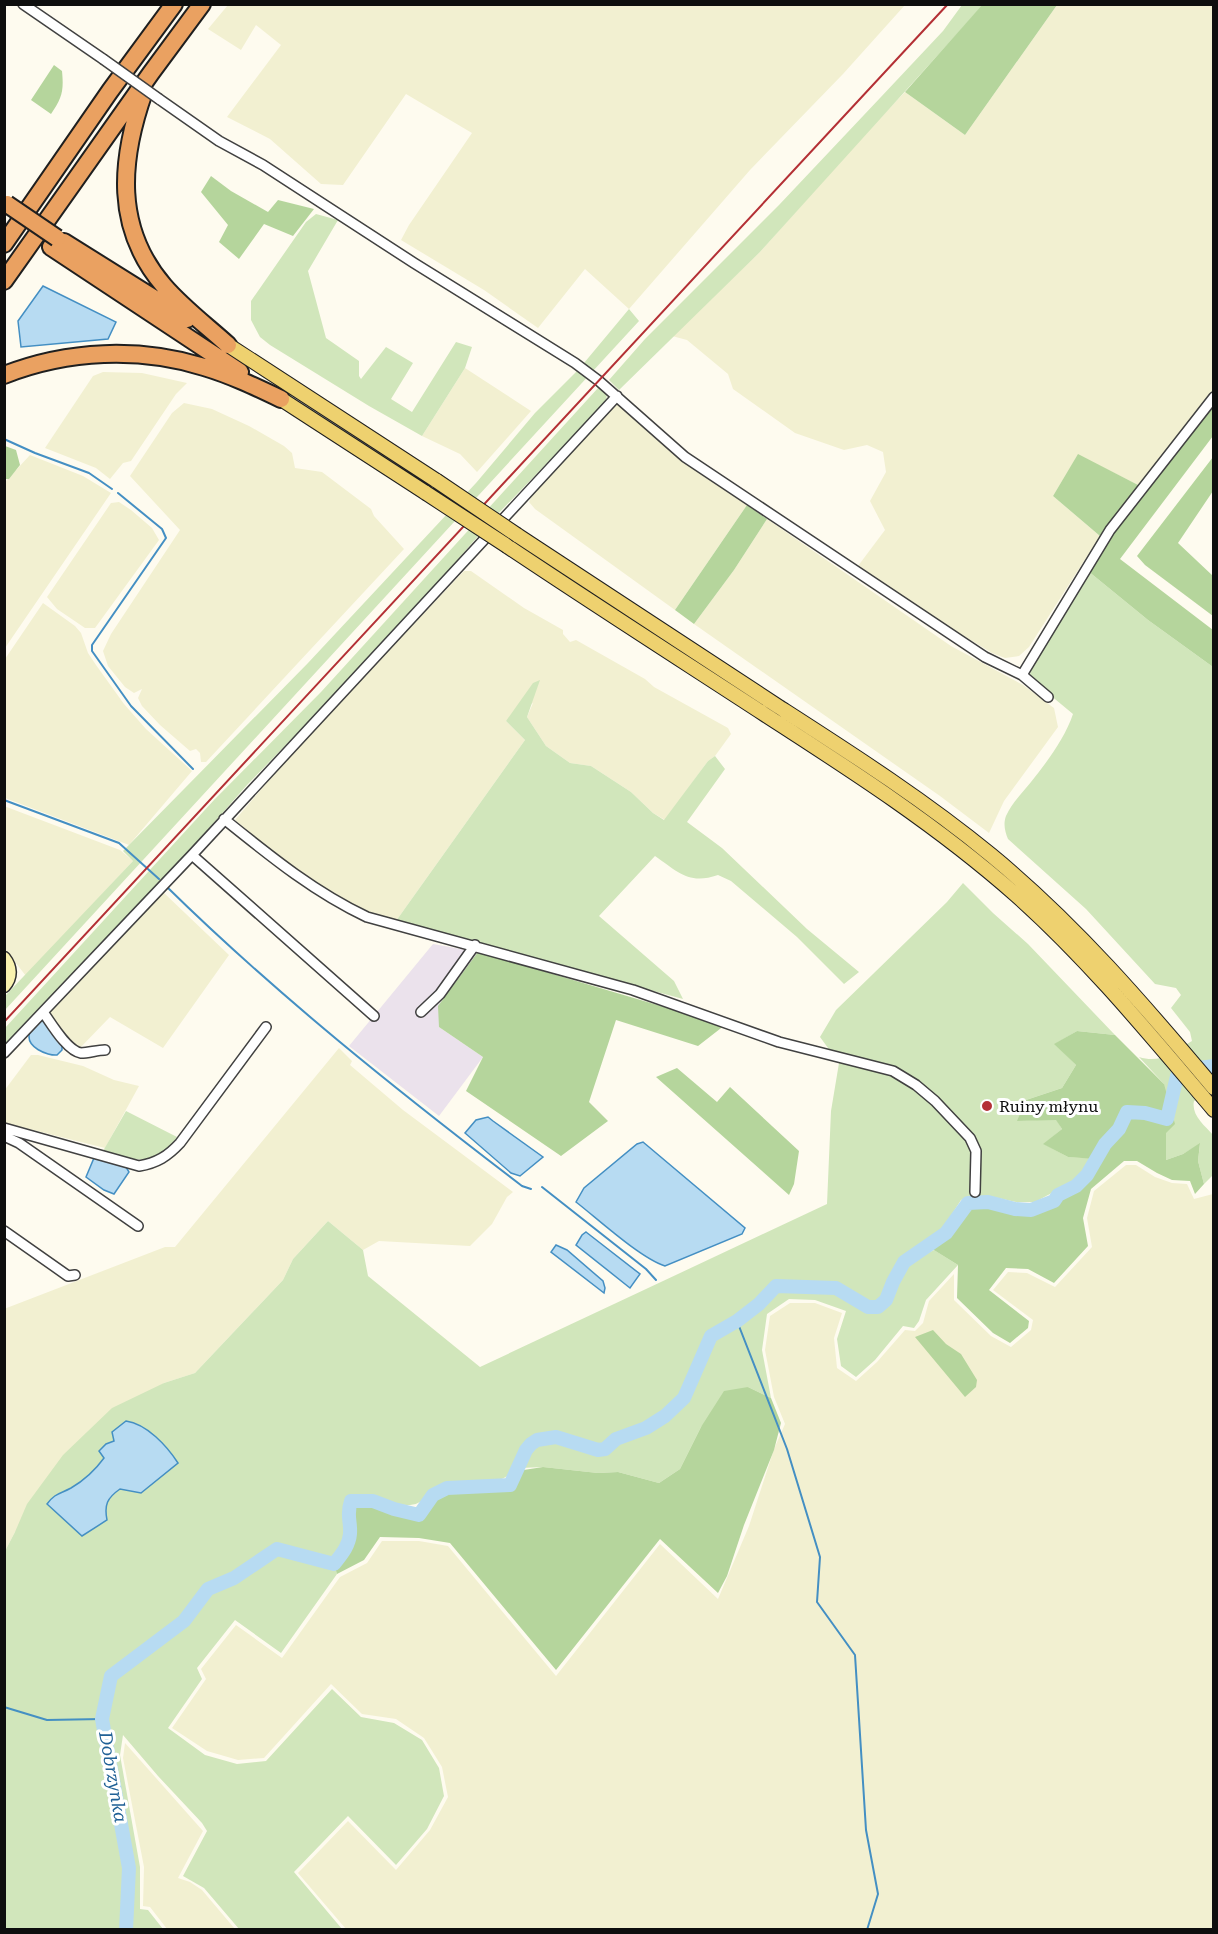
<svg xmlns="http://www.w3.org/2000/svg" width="1218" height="1934" viewBox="0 0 1218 1934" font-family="'Roboto Serif',serif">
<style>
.industrial{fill:#ebe2ec}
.farmland{fill:#f2f0d1}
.green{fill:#d1e6bb}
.forest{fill:#b5d59c}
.water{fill:#b7dbf2;stroke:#448fc3;stroke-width:1.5}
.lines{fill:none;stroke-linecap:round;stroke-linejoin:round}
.stream{stroke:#448fc3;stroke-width:2}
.river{stroke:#b7dbf2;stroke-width:14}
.street-casing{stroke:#414141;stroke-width:12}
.secondary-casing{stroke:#303030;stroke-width:15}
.primary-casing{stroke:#1f1f1f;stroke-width:16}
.highway-casing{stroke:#1f1f1f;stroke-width:20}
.street{stroke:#fff;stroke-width:9}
.secondary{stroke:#f9f2af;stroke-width:12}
.primary{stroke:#eed16f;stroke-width:14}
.highway{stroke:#eaa161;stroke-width:16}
.rail{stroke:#b43035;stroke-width:2}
.street-bridge-casing{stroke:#414141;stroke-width:12;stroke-linecap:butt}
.primary-bridge-casing{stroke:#1f1f1f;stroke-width:16;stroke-linecap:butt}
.highway-bridge-casing{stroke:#1f1f1f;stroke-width:20;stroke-linecap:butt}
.street-bridge{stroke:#fff;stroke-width:9}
.primary-bridge{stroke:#eed16f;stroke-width:14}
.highway-bridge{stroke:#eaa161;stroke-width:16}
.poi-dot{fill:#b43035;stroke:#fff;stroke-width:2}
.labels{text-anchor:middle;stroke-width:6;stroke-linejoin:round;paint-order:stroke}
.poi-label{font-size:16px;fill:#0e0e0e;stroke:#fff;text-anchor:start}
.water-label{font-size:18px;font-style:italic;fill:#206196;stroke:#fff}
</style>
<rect width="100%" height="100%" fill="#fefbef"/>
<path class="industrial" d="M433,944L478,952L439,1027L483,1057L439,1116L349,1046Z"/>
<path class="farmland" d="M228,5V4L905,5L843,74L750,170L629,309L585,269L538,328L484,290L401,240L409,225L472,133L406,94L343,185L321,184L270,139L227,117L281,45L256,25L241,50L208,29Z
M1057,5H1213V391L1140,486L1078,455L1053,496L1100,536L1029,647L1019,656L1005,658L992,653L855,570L885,530L870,501L886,472L883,452L867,445L844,450L795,433L733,389L728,374L687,340L672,336L760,252L861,138L905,92L965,135Z
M465,368L531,411L477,472L460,454L422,436Z
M103,372L142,373L187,383L176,394L131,461L123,463L110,479L96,468L45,448L93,376Z
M617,402L664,445L703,476L747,505L675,610L535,509L529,502L534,491Z
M184,403L212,409L249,426L284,446L292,453L295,468L322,472L371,509L374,516L404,549L206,762H201L200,753L196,749L190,751L160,725L142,706L138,698L142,689L134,693L125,687L108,666L103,651L111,634L180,530L130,476L172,413Z
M30,455L83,476L111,493L5,648V482Z
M119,502L131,510L152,528L159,540L95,628H85L57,609L47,597L111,503Z
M767,519L951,646L1023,685L1054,708L1058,727L1004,801L989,833L940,796L694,624L734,570Z
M464,571H471L524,608L563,630V634L570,642L576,640L645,679L654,687L728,728L731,734L715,756L708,761L665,820L653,813L631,792L591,766L570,763L546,746L527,717L533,703L506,721L525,740L396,921L370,913L335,896L285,862L235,820L301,743Z
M43,603L75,626L81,633L88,653L96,665L124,704L146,729L192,771L129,845L5,798V659Z
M4,806L120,850L133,861L26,976L5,949Z
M163,892L229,955L163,1048L110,1017L78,1050L74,1047L45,1013Z
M339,1048L352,1061L350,1065L403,1110L513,1192L507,1197L492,1224L470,1246L379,1241L363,1250L328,1221L293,1259L283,1280L195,1373L164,1383L15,1532L5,1551L4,1309L165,1247H175Z
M31,1055H38L83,1066L114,1080L139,1086L105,1148L5,1123L4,1091Z
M1126,1165H1136L1155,1177L1172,1183L1187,1184L1194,1199L1213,1194V1929H346L298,1873L348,1821L396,1870L430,1830L448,1797L442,1767L424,1738L396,1719L362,1714L331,1684L264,1758L238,1760L207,1751L172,1728L206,1679L201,1669L236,1625L282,1658L340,1577L367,1563L382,1541H419L448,1546L556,1676L660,1544L718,1599L749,1526L774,1449L785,1424L774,1397L765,1350L770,1316L790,1303H815L842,1313L834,1338L837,1368L856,1381L877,1362L905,1330L915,1331L923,1323L929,1301L954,1274V1300L991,1336L1011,1347L1031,1330L1033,1320L993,1290L1008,1272L1027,1273L1055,1287L1092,1247L1087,1218L1094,1191Z
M125,1743L203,1831L178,1878L190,1882L202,1890L235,1929H167L150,1907L143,1906L144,1867L123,1758Z"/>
<path class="green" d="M962,5H983L760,252L619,390L609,380L645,339L779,205L880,98L943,31Z
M316,214L338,220L308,271L326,338L359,361V376L361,379L386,347L413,363L391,399L412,412L456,342L472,347L465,368L422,436L369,406L270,345L260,337L251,320V301L306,222Z
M629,309L639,321L5,1010V996L133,861L123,851L308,663L476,483L535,413L579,369Z
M598,388L607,393L606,402L491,521L399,628L247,785L160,884L80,966L5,1049V1028L214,800L321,692Z
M1088,571L1148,620L1213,667V1092L1194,1101C1191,1115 1204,1125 1213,1135V1175L1204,1184L1198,1161L1200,1144L1183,1154L1166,1160L1164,1084L1139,1057C1161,1064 1173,1052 1192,1041L1190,1032L1171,1008L1181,995L1176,988L1155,984L1086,909L1008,839C1005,832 1003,824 1006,816C1012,803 1022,793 1031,782C1047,762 1065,738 1073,714L1038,685L1030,674L1032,666Z
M540,680L527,717L546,746L570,763L591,766L631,792L653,813L664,820L708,761L715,756L725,769L687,822L722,848L807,929L859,972L844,984L797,937L731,881L718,875C689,885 678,872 655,856L599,916L674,981L683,999L396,921L525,740L506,721L533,683Z
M963,883L993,913L1028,944L1115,1035L1077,1031L1055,1044L1076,1065L1062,1088L1026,1100L1018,1121L1056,1119L1062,1129L1044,1144L1068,1157L1091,1158L1084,1173L1074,1181L1035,1202H1016L989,1196L970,1197L961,1200L941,1231L900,1261L881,1300L871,1303L836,1285L780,1282L771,1285L742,1315L704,1340L682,1393L671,1405L649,1422L619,1433L609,1439L604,1446C582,1447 563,1428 541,1435C518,1443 524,1465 507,1476C490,1488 467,1478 448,1482C432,1486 427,1504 410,1505C392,1506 374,1496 357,1494C338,1497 348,1514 347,1526C346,1536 339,1549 333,1556L337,1574L281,1653L235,1620L197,1668L202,1679L168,1728L205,1755L237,1764L266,1761L332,1689L361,1717L394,1723L422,1740L439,1768L444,1796L427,1829L396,1865L348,1816L294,1872L342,1929H239L204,1888L183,1876L207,1831L202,1823L158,1776L123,1735L120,1755L140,1867V1909L148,1910L163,1929L5,1930V1551L15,1532L27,1504L63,1455L112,1408L164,1383L195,1373L283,1280L293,1259L328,1221L363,1250L368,1276L480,1367L827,1204L831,1111L839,1063L820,1037L836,1010L947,902Z
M126,1111L177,1137C154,1169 135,1160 103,1151Z
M934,1250L958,1265L926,1300L919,1321L914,1328L903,1326L875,1360L856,1377L841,1366L837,1339L846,1311L815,1300L789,1299L767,1314L762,1350L771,1398L748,1387L701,1427L680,1469L659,1483L618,1472L598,1473L543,1467L521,1468C531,1446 542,1432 570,1442C580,1446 593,1455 605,1451C610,1450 614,1444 619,1441C642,1429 674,1423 687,1397C695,1382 703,1351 713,1339C719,1331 733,1328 741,1322C755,1313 766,1302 778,1289L828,1290L870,1309L880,1310C889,1302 890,1295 895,1285C903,1267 916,1258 934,1250Z"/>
<path class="forest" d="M983,4L1057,5L965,135L905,92Z
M54,65L62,71C64,91 62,98 51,114L31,100Z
M211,176L231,191L268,212L278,200L314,209L293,236L264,224L239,259L219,242L228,225L201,192Z
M1213,403V436L1120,559L1213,630V667L1148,620L1088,571L1108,539Z
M5,446L16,450L20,465L9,479H5Z
M1078,454L1140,486L1100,536L1053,496Z
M1213,457V491L1178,543L1213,576V616L1145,565L1137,556Z
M747,505L767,519L734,570L694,624L675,610Z
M478,952L725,1025L698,1046L616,1020L589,1102L608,1121L561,1156L466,1091L483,1057L439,1027L438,1006Z
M1077,1031L1115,1035L1164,1084L1175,1124L1166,1133V1160L1183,1154L1200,1143L1198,1161L1204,1184L1195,1194L1190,1181L1172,1180L1157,1173L1137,1161H1124L1091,1189L1083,1218L1088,1246L1054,1283L1028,1269L1006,1268L989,1290L1029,1321L1028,1328L1010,1343L993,1333L957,1298L958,1265L929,1247L946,1233L968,1203L988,1202L1015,1209L1031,1210L1054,1201L1058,1195L1076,1186L1087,1175L1096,1159L1068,1157L1043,1144L1062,1129L1056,1120L1017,1121L1026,1100L1062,1088L1076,1065L1054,1044Z
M677,1068L717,1102L730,1087L799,1151L794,1184L789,1195L656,1077Z
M933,1330L946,1344L961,1354L977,1380L976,1387L965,1397L915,1337Z
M748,1387L771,1398L781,1423L774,1450L744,1525L727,1576L718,1593L660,1539L556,1670L450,1543L419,1538L380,1537L364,1560L337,1574L334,1564L350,1534L347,1512L351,1501H373L394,1509L419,1515L433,1495L447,1488L509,1485L517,1471L543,1467L598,1473L618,1472L659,1483L680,1469L701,1427L724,1391Z"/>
<path class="water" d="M43,286L116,322L108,339L21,347L18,321Z
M41,1021H45L62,1045V1050L57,1055C48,1056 24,1047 30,1032C32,1028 37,1024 41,1021Z
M488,1117L493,1121L543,1157L520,1176L511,1173L465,1133L476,1120Z
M643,1142L745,1228L742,1234L665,1266C640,1258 598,1219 576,1202L584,1188L637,1144Z
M94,1158L126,1167L129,1172L114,1194L104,1190L86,1177Z
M586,1232L640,1274L630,1288L576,1245L582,1235Z
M556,1245L567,1250L603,1281L605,1288L604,1293L551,1252Z
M126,1421C147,1424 167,1446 178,1463L141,1493L120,1489C107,1498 104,1505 107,1520L82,1536L47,1504C55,1493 60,1494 71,1488C83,1481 96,1469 104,1458L99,1451L106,1444L114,1441L112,1432Z"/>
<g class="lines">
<path class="stream" d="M4,439L35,453L89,473L112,489
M118,493L162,529L166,538L92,645V651L131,706L193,769
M4,800L119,843L159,879
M167,887C277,995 399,1092 522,1186L531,1189
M542,1187L646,1269L656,1280
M737,1321L787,1449L820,1557L817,1602L855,1655L866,1830L878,1894L867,1930
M4,1707L47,1720L102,1719"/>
<path class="river" d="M126,1930L129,1868L102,1719L111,1676L184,1621L208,1589L234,1578L277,1549L334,1564C341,1555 349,1546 350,1534C351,1521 346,1515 351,1501H373L394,1509L419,1515L433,1495L447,1488L510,1485L526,1450L531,1444L537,1440L556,1437L598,1450L605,1449L616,1439L646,1428L665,1416L684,1398L711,1336L737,1321L759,1304L776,1286L836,1288L868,1307H878L886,1300L893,1282L904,1262L946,1233L968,1203L988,1202L1015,1209L1031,1210L1054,1201L1058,1195L1076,1186L1087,1175L1105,1144L1119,1129L1127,1112L1145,1113L1167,1119L1177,1076L1193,1069L1214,1066"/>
<defs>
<path id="street" d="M23,4L103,59
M159,99L219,141L263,165L414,263L575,363L599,381L685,457L985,657L1022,675
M1048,697L1022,675L1110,530L1214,397
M224,819C270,856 314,892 367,917L633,990L779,1042L893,1071L916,1085L935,1101L970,1138L976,1151L975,1192
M192,855L374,1016
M43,1012C51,1023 67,1051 81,1053C89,1053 97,1050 105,1050
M421,1012L440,994L475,945
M4,1053L192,855L617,396
M4,1128L139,1166C157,1163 168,1156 180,1143L266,1027
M4,1136L19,1143L138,1226
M4,1231L68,1276L75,1275"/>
<path id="secondary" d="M4,958C11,967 12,977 4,986"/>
<path id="primary" d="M228,345L437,481
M281,399L426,493
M517,535C604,592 692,650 779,707C852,754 924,800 991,855C1075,924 1145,1006 1214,1088
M507,546C592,603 678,658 764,714C851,770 938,826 1016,895C1089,960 1151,1036 1214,1110"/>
<path id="highway" d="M144,92C120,160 114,228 164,286C183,308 207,326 228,345
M64,242L187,319
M4,244L110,91L174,4
M51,247L240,372
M4,281L151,73L202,4
M4,375C68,350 139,347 204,367C231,375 256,387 281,399"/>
</defs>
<use href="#street" class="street-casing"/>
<use href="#secondary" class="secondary-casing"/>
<use href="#primary" class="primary-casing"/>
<use href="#highway" class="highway-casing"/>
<use href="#street" class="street"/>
<use href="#secondary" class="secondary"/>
<use href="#primary" class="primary"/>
<use href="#highway" class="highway"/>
<path class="rail" d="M4,1022L948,4"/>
<defs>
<path id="street-bridge" d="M103,59L159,99"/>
<path id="primary-bridge" d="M437,481L517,535
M426,493L507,546"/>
<path id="highway-bridge" d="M7,204L57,238"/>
</defs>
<use href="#street-bridge" class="street-bridge-casing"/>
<use href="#primary-bridge" class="primary-bridge-casing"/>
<use href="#highway-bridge" class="highway-bridge-casing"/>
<use href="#street-bridge" class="street-bridge"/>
<use href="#primary-bridge" class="primary-bridge"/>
<use href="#highway-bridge" class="highway-bridge"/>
</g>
<circle class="poi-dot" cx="987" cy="1106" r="6"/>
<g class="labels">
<g class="poi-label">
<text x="999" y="1112">Ruiny młynu</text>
</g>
<g class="water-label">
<text transform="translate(113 1777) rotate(80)" y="6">Dobrzynka</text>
</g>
</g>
<rect width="1218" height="1934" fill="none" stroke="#0e0e0e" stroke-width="12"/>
</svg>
